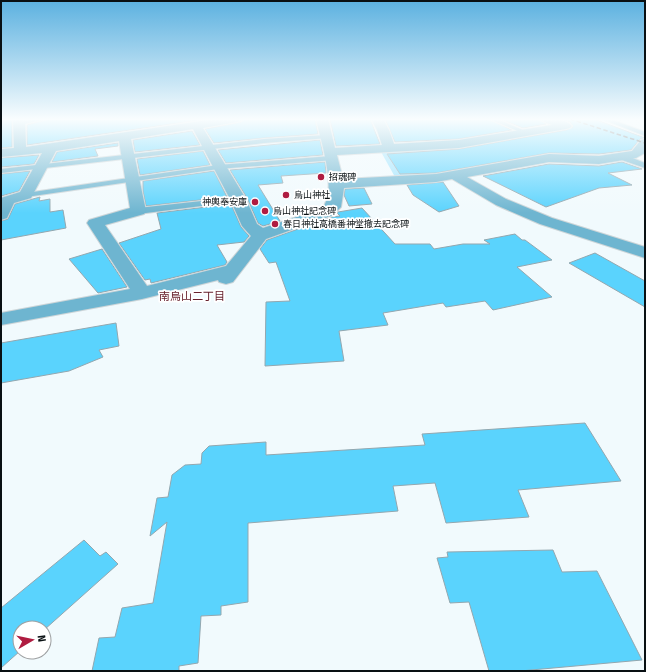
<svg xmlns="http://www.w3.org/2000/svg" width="646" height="672" viewBox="0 0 646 672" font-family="'Fira Sans Condensed','Noto Sans JP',sans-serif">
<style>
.green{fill:#9de3fe}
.building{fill:#5ad3fd;stroke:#93a7af}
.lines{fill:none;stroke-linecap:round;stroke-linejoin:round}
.service-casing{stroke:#ccd5d8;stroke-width:2}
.minor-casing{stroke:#ccd5d8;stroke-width:2}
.service{fill:#6eb5d0;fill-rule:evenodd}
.minor{fill:#6eb5d0;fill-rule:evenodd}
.rail{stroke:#434a4d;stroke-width:1.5;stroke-dasharray:4.5 2.5;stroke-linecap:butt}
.poi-dot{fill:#af1c41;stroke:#fff;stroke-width:1.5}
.labels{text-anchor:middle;stroke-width:3.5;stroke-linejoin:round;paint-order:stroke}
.far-poi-label{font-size:9px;fill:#091013;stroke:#fff;text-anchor:start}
.neighbourhood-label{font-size:11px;fill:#67212d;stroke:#fff}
</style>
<rect width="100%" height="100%" fill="#f1fafd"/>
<path class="green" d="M442,146L466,170L446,174L395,177L380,150Z"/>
<path class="building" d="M1,119H12V147L1,148Z
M48,119H205L27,145V125Z
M244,119H315L318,134L264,138L214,143L205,129L241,122Z
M330,119H370L380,144L336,146Z
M385,119H488L512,130L459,139L395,142Z
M501,119H539L546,124L523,128Z
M562,119H594L645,138L640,139L631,150L599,154L549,153L436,173L400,174L387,154L459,149L566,130L573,127L570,122Z
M192,131L200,145L135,152L133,140Z
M320,140L323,155L226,163L218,150Z
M118,143V146L95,149L98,156L52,162L57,152Z
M203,151L210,165L140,175L137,159Z
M39,155L34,164L1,167V158Z
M325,162L326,173L281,176L283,183L258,185L280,221L263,226L258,223L247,198L230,170Z
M622,162L642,169L608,173L632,185L599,188L546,207L483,176L549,164L599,166Z
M30,171L19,191L1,196V174Z
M214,171L227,197L146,206L143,191V181Z
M443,182L459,206L439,212L413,195L407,185Z
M364,188L372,204L349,206L344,195L345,189Z
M40,197L39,201L50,199V212L63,210L66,228L1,240V221L8,219L15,204Z
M231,204L241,227L249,236L244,242L217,245L227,262L225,265L151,283L150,279L145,280L119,243L161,229L157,213Z
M362,208L395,244H430L434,249L463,244H490L484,240L515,234L522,240H525L552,260L517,267L552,297L493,310L485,301L446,307L443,303L383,313L388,325L339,331L344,361L265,366L266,302L290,301L276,262L269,263L260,249L267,240L332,217L340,216L337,213L338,212Z
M102,249L127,287L98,293L69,259Z
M595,253L645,281V307L569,263Z
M116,323L119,346L99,350L103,357L69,371L1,383V343Z
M585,423L621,481L518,490L529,517L446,523L435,483L393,486L398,511L248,523V602L221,606V615L201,616L198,663L179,666V671H92L99,638L115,637L122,608L153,603L167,522L150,536L157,498L168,497L172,475L185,465L201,464L202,453L209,446L266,442V455L425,445L422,434Z
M84,540L100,556L106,552L118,564L44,630V628H20V651L1,668V608Z
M553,550L562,572L597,571L642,660L520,671H489L469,602L450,603L437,558L448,557L447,552Z"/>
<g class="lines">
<defs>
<path id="service" d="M33,119H47L19,125L16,123Z
M489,119H497L530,133L525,134Z
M602,119H610L645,132V136Z
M326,135L328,136V138L264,143L1,173V169L264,139Z
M619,155H625L645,163V168L619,159Z
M331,156H334V160L218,169L26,197L22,195L26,193L218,165Z
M238,197H241L242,199L241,201L138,214L134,211L138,208Z"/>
<path id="minor" d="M13,119H25L26,147L215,119H243L241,121L237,122L203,128L246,199L257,224L263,228L321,209C339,194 320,139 316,119H328L335,148L382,145L377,130L371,119H383L389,130L394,144L459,140L552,125L542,121L540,119C550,119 565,118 572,126L570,128L566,129L459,148L337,155L343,179L436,174L549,154L599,156L632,151L641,140L645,139V153L636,158L599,164L549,162L467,177L506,199L552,218L645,247V258L540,224L496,205L452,179L436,182L344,188L341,207L333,215L266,239L233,282L226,284L219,282L218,280L142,299L1,325V313L130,289L87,223L89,220L130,208L119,141L56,151L31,198L14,203L7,218L1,220V198L20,192L42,153L1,157V149L14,148ZM193,129L230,199L242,226L251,236L226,266L147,286L105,225L144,214L146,211L131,139Z"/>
</defs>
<use href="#service" class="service-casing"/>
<use href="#minor" class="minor-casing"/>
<use href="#service" class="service"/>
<use href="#minor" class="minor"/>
<path class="rail" d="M570,119L645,143"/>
</g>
<linearGradient id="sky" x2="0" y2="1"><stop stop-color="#5bb1e0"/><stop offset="0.56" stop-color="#f9fdfe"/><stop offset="1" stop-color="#f9fdfe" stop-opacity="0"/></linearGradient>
<rect width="646" height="213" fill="url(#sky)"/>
<g class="poi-dot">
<circle cx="321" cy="177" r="4"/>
<circle cx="286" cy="195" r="4"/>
<circle cx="255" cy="202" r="4"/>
<circle cx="265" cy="211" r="4"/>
<circle cx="275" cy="224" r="4"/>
</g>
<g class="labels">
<g class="far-poi-label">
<text x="329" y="180">招魂碑</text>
<text x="294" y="198">烏山神社</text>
<text x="247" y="205" text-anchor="end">神輿奉安庫</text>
<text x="273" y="214">烏山神社記念碑</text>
<text x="283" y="227">春日神社高橋番神堂撤去記念碑</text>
</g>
<g class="neighbourhood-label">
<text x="192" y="300">南烏山二丁目</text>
</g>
</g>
<rect width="646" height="672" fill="none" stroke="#091013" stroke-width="4"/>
<g transform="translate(32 640) rotate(81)"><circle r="19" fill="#ffffff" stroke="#9d9fa1"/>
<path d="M0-3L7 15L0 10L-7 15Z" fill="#af1c41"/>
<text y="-6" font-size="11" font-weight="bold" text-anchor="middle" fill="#091013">N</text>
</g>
</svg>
